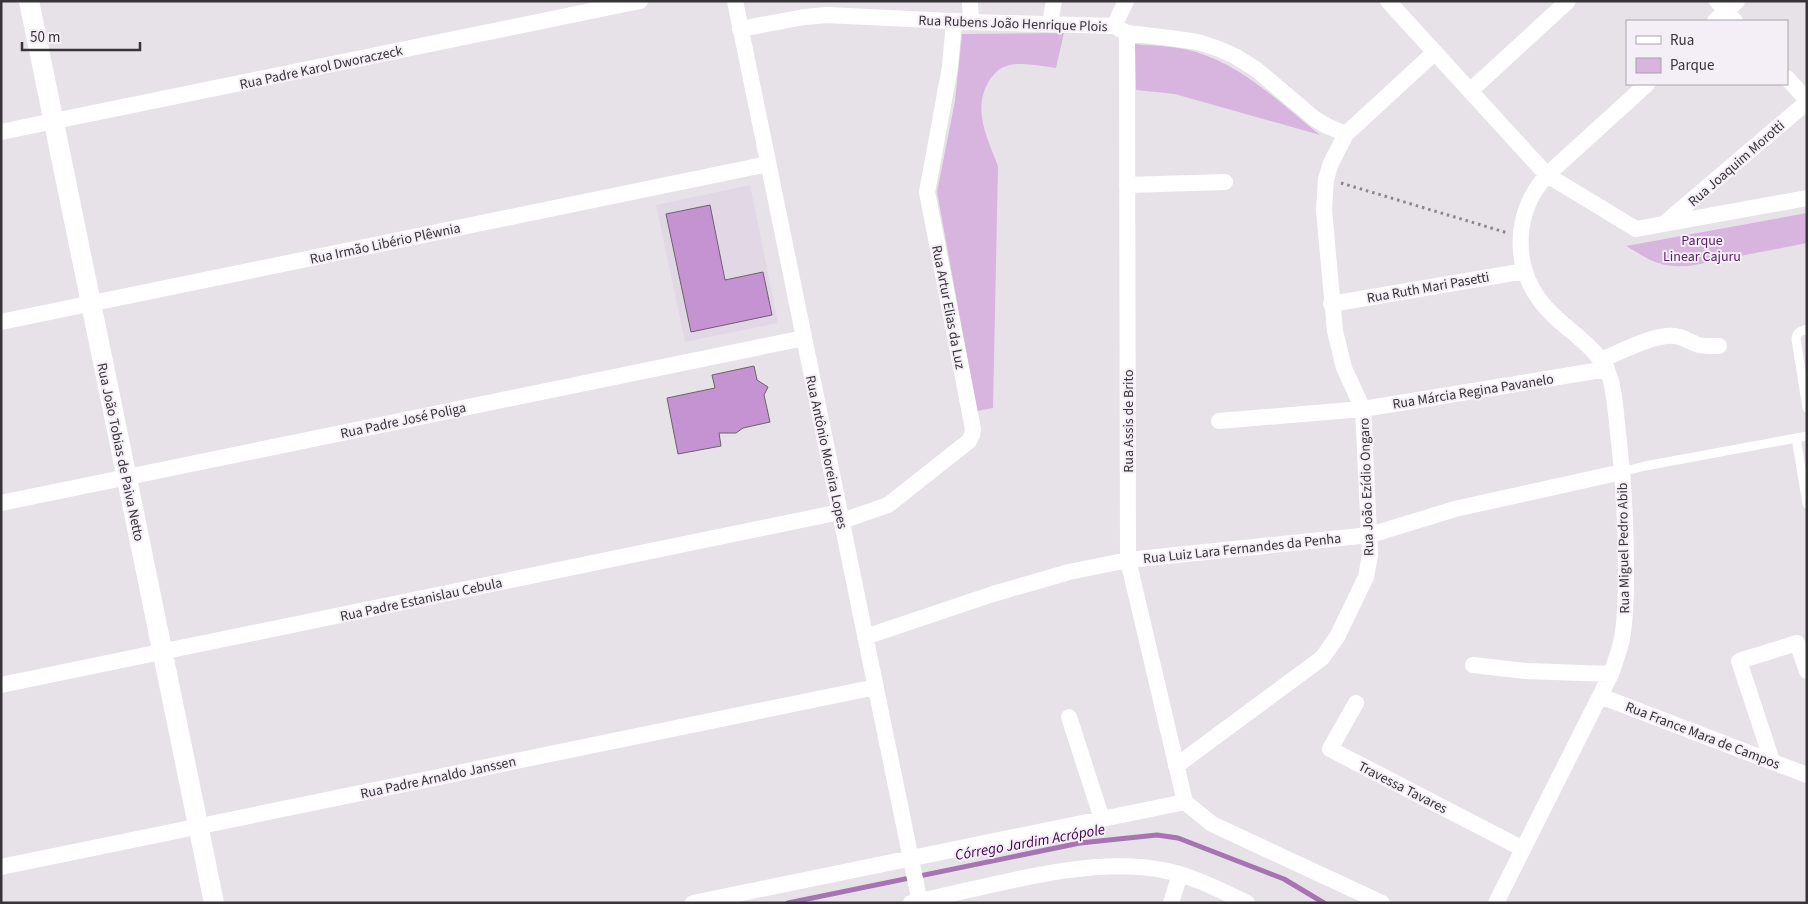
<svg xmlns="http://www.w3.org/2000/svg" width="1808" height="904" viewBox="0 0 1808 904" font-family="'Source Sans 3',sans-serif">
<style>
.built{fill:#e2d8e5}
.green{fill:#d7b5df}
.lines{fill:none;stroke-linecap:round;stroke-linejoin:round}
.stream{stroke:#a574b1;stroke-width:5}
.building{fill:#c693d2;stroke:#686369}
.path{stroke:#8a868b;stroke-width:3;stroke-dasharray:2.5 4;stroke-linecap:butt}
.service{stroke:#fff;stroke-width:9}
.minor{stroke:#fff;stroke-width:16}
.tertiary{stroke:#fff;stroke-width:20}
.labels{text-anchor:middle;stroke-width:4;stroke-linejoin:round;paint-order:stroke}
.street-label{font-size:14px;fill:#363437;stroke:#f4eff6}
.park-label{font-size:14px;fill:#5e216c;stroke:#f4eff6}
.water-label{font-size:15px;font-style:italic;fill:#430151;stroke:#f4eff6}
</style>
<rect width="100%" height="100%" fill="#e7e2e8"/>
<path class="built" d="M750,185L778,323L685,342L656,205Z"/>
<path class="green" d="M1064,33L1056,68C1041,66 1025,62 1010,65C1000,67 994,73 989,81C972,110 987,137 998,166L993,408L977,411L937,192L955,101L962,34Z
M1135,44C1155,46 1176,46 1196,52C1245,67 1281,104 1320,135L1175,94L1136,90Z
M1807,213V243L1689,266C1659,268 1650,260 1626,246Z"/>
<g class="lines">
<path class="stream" d="M788,903L1080,843L1157,835L1178,838L1284,879L1324,903"/>
</g>
<path class="building" d="M710,205L725,280L763,272L772,315L691,332L666,214Z
M754,366L757,380L768,387L764,395L770,422L743,428L736,433H719L721,446L678,454L667,398L715,388L712,375Z"/>
<g class="lines">
<path class="path" d="M1341,183L1508,233"/>
<path class="service" d="M1807,329C1800,331 1797,332 1796,339L1807,408
M1796,438L1807,504
M1622,472L1645,466L1807,436"/>
<path class="minor" d="M735,1L920,903
M970,1L971,22
M1388,1L1547,175L1636,229L1807,198
M1717,1L1735,21
M1715,21L1737,1
M1050,23L1054,1
M1114,26L1126,1
M740,29L804,17L827,15L971,22L1114,26L1127,33L1170,38L1198,42L1219,49L1235,56L1257,70L1315,119L1327,126L1346,134
M1127,33L1128,560L1185,802
M1787,78L1807,100
M1470,91L1568,1
M1,132L640,1
M1127,185L1225,182
M1666,222L1807,102
M1331,304L1525,271
M1,322L768,164
M1601,360C1621,352 1653,334 1675,336C1683,337 1688,341 1696,344C1703,347 1711,346 1719,346
M1219,421L1363,409L1607,369
M1,503L804,338
M842,521L888,505L969,441L972,435L973,429L927,192L950,67L954,21
M865,637L993,594L1069,572L1128,560L1370,535L1455,509L1622,472
M1473,665L1526,671L1611,674
M1,685L840,512
M1600,696L1807,775
M1356,703L1330,749L1523,849
M1069,717L1102,819
M1772,761L1739,661L1797,643L1807,671
M1176,766L1322,658L1337,637L1366,577L1370,555L1363,409L1344,368L1335,331L1324,210L1326,179L1331,163L1346,134L1435,52
M1,867L876,687
M693,903L1185,802L1212,824L1382,903
M911,903C985,888 1088,855 1162,870C1191,875 1220,890 1247,903
M1171,903L1180,874
M1496,903L1611,674C1615,662 1620,650 1622,638C1626,617 1626,595 1626,573C1626,529 1624,485 1619,441C1616,421 1616,397 1610,378C1600,349 1572,334 1552,314C1512,276 1510,216 1547,175L1647,84"/>
<path class="tertiary" d="M29,1L214,903"/>
</g>
<g class="labels">
<g class="street-label">
<text transform="translate(1013 23) rotate(2)" y="5">Rua Rubens João Henrique Plois</text>
<text transform="translate(321 67) rotate(-12)" y="5">Rua Padre Karol Dworaczeck</text>
<text transform="translate(1736 163) rotate(-41)" y="5">Rua Joaquim Morotti</text>
<text transform="translate(385 243) rotate(-12)" y="5">Rua Irmão Libério Plêwnia</text>
<text transform="translate(1428 287) rotate(-10)" y="5">Rua Ruth Mari Pasetti</text>
<text transform="translate(949 307) rotate(79)" y="5">Rua Artur Elias da Luz</text>
<text transform="translate(1473 391) rotate(-9)" y="5">Rua Márcia Regina Pavanelo</text>
<text transform="translate(403 420) rotate(-12)" y="5">Rua Padre José Poliga</text>
<text transform="translate(1128 421) rotate(-90)" y="5">Rua Assis de Brito</text>
<text transform="translate(121 452) rotate(78)" y="5">Rua João Tobias de Paiva Netto</text>
<text transform="translate(827 452) rotate(78)" y="5">Rua Antônio Moreira Lopes</text>
<text transform="translate(1366 487) rotate(-92)" y="5">Rua João Ezídio Ongaro</text>
<text transform="translate(1242 548) rotate(-6)" y="5">Rua Luiz Lara Fernandes da Penha</text>
<text transform="translate(1623 548) rotate(-91)" y="5">Rua Miguel Pedro Abib</text>
<text transform="translate(421 599) rotate(-12)" y="5">Rua Padre Estanislau Cebula</text>
<text transform="translate(1703 735) rotate(21)" y="5">Rua France Mara de Campos</text>
<text transform="translate(438 777) rotate(-12)" y="5">Rua Padre Arnaldo Janssen</text>
<text transform="translate(1403 787) rotate(27)" y="5">Travessa Tavares</text>
</g>
<g class="park-label">
<text x="1702" y="245">Parque<tspan x="1702" dy="16">Linear Cajuru</tspan></text>
</g>
<g class="water-label">
<text transform="translate(1030 842) rotate(-10)" y="5">Córrego Jardim Acrópole</text>
</g>
</g>
<rect width="1808" height="904" fill="none" stroke="#363437" stroke-width="5"/>
<rect x="1626" y="20" width="162" height="65" fill="#f4eff6" stroke="#a8a4aa"/>
<rect x="1636" y="36" width="25" height="8" fill="#ffffff" stroke="#a8a4aa"/>
<text x="1670" y="45" font-size="15" fill="#363437">Rua</text>
<rect x="1636" y="58" width="25" height="15" fill="#d7b5df" stroke="#a8a4aa"/>
<text x="1670" y="70" font-size="15" fill="#363437">Parque</text>
<path d="M22 42v8h118v-8" fill="none" stroke="#363437" stroke-width="2.5"/>
<text x="30" y="42" font-size="15" fill="#363437" stroke="#f4eff6" stroke-width="4" paint-order="stroke">50 m</text>
</svg>
